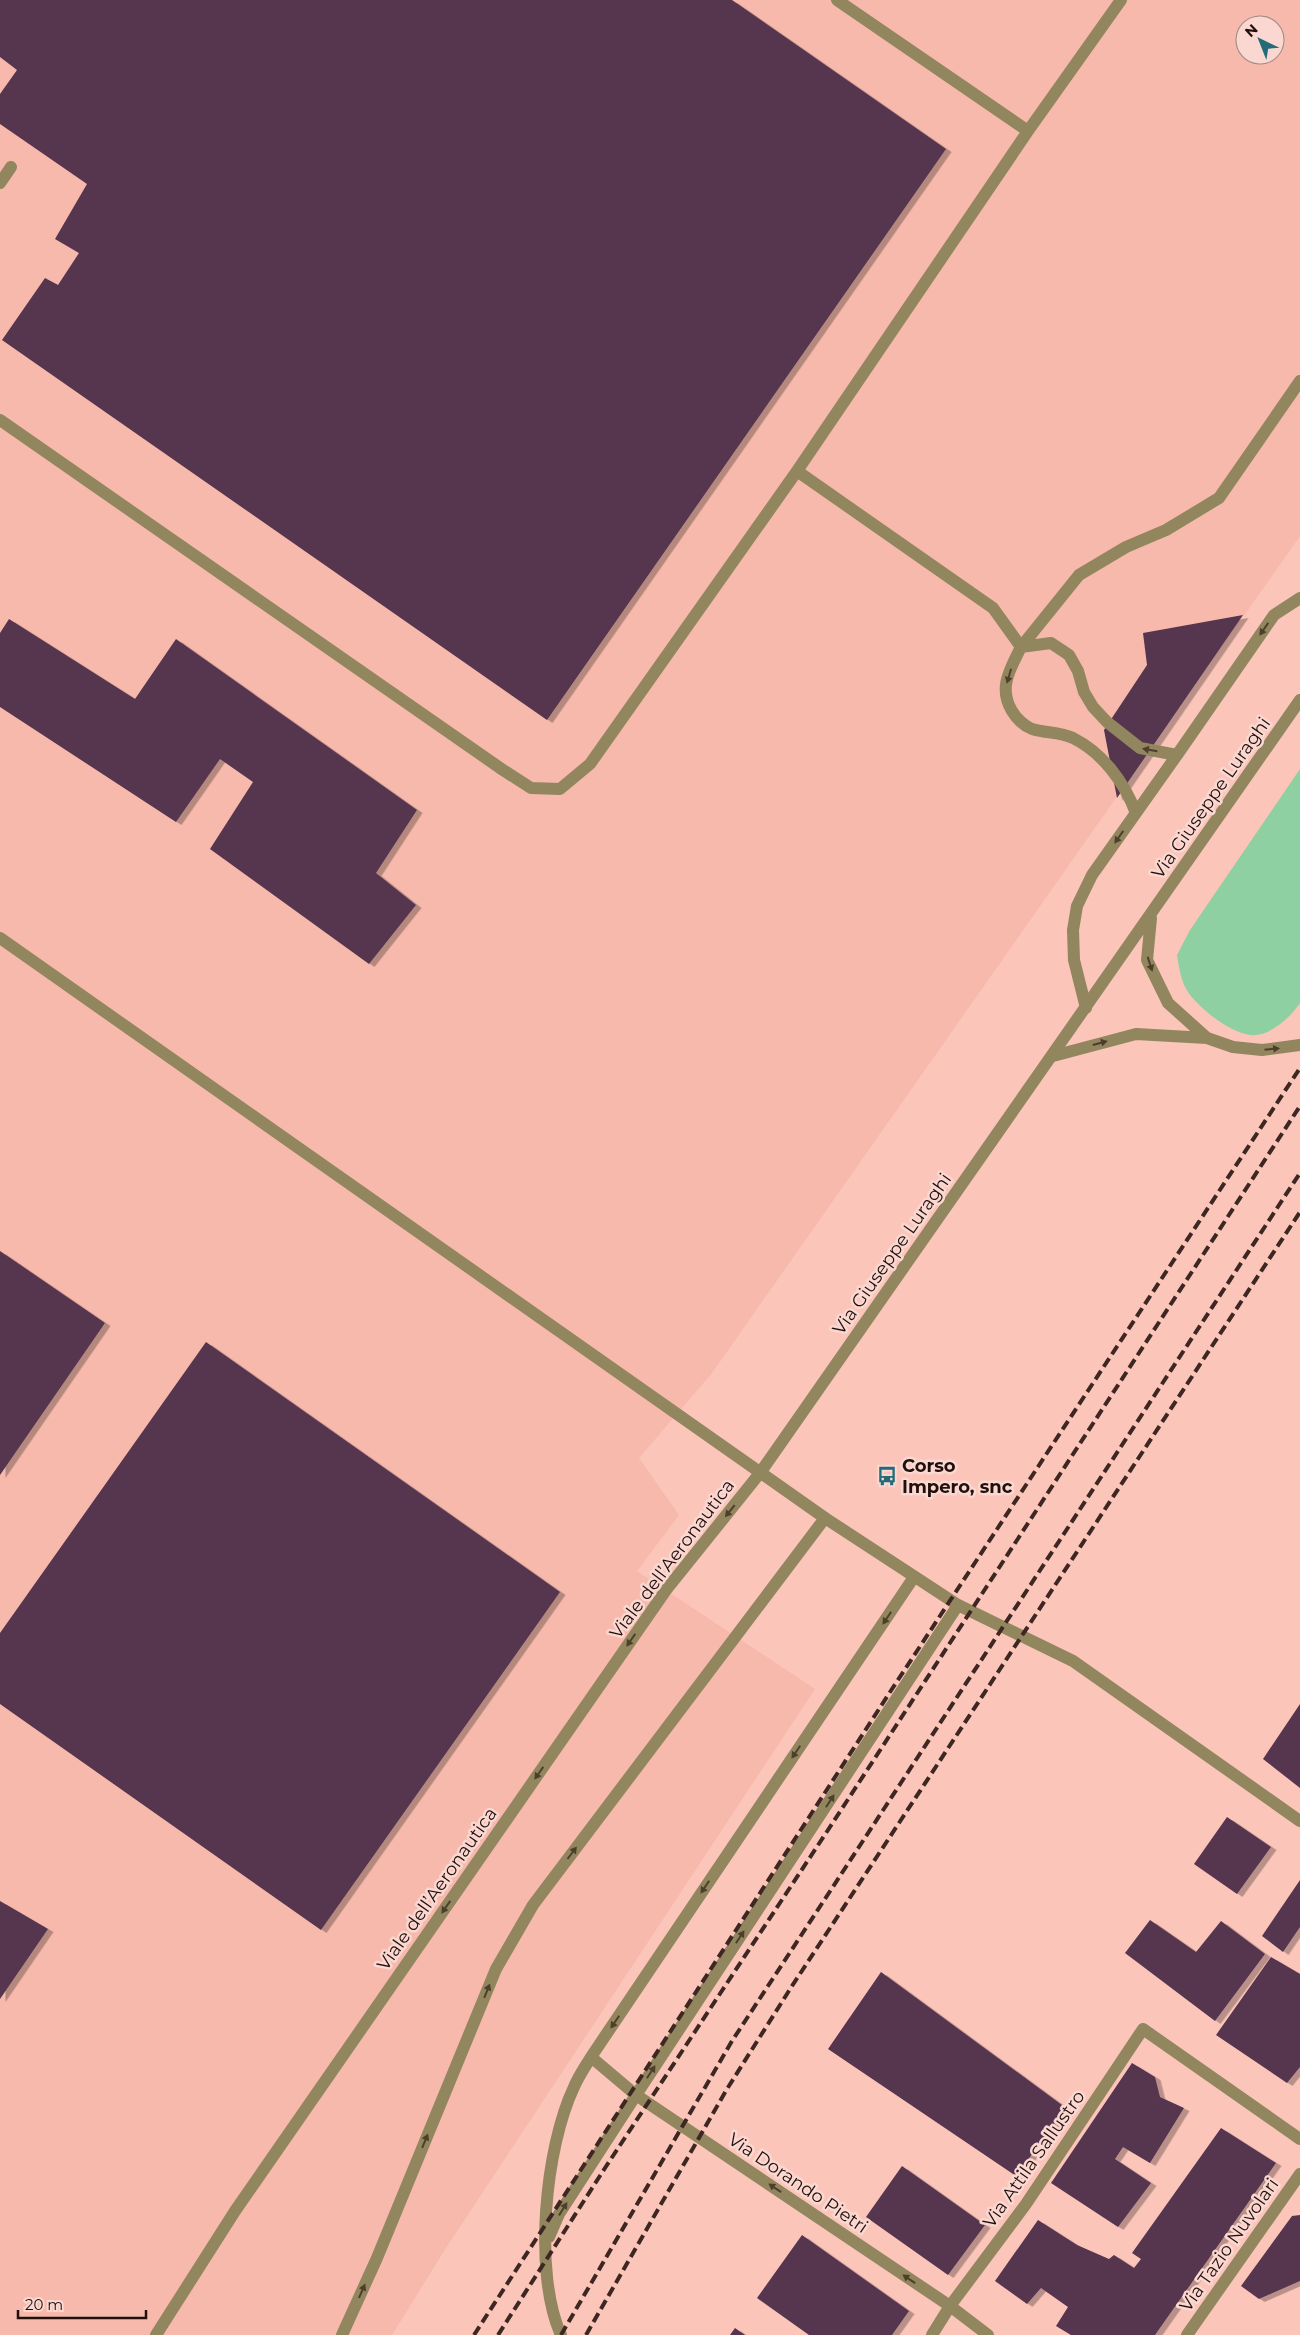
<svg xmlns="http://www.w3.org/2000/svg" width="1300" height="2335" viewBox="0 0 1300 2335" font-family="Montserrat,sans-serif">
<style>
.built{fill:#f6b9ab;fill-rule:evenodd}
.green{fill:#8ed0a1}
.building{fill:#563450;filter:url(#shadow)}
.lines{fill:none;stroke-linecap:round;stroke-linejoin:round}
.service{stroke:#92865f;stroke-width:12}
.minor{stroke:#92865f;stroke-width:12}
.tertiary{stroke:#92865f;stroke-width:12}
.rail{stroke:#3e2722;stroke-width:4;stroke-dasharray:10 5;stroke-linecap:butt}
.oneway{fill:#4e3f2d}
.labels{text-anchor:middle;stroke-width:5;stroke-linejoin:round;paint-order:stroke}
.street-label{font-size:18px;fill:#210f0b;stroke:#fad8d1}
.poi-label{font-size:18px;font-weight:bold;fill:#210f0b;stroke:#fad8d1;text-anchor:start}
</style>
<defs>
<filter id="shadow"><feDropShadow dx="5.5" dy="3" stdDeviation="0" flood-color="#0004"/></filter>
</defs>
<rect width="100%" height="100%" fill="#fbc5b9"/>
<path class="built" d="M0,0H1300V536L712,1373L639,1458L679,1515L637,1571L815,1689L444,2251L392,2335H0ZM1245,25H1275V55H1245Z"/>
<path class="green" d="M1300,769V1003C1291,1017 1268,1038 1250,1035C1229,1032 1200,1009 1188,992C1181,982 1179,967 1177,955L1190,930Z"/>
<path class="building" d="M0,0H732L946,149L547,720L2,340L45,278L58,285L79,253L55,239L87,184L0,124V94L17,70L0,57Z
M1243,615L1117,798L1104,730L1147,665L1143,633Z
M9,619L135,699L176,639L417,810L376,873L416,905L369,964L210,849L253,782L220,759L176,822L0,707V633Z
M0,1251L105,1323L0,1475Z
M206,1342L560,1592L321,1930L0,1704V1633Z
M1300,1704V1788L1263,1759Z
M1227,1817L1271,1847L1237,1894L1194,1864Z
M1300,1880V1927L1283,1952L1262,1936Z
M0,1901L48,1929L0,1999Z
M1150,1920L1196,1952L1221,1921L1265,1954L1215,2021L1125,1953Z
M1271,1957L1300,1974V2067L1287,2083L1216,2035Z
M881,1972L1066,2108L1016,2176L828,2049Z
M1132,2063L1155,2077L1160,2097L1184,2108L1150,2163L1123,2147L1115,2159L1151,2183L1118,2227L1051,2183Z
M1221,2128L1276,2163L1155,2335H1071L1056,2326L1068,2307L1041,2288L1027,2304L995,2281L1038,2220L1077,2245L1109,2259L1114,2255L1134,2268L1141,2259L1132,2253Z
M902,2166L985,2225L948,2275L866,2217Z
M1300,2215V2281L1259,2299L1241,2286L1292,2216Z
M802,2235L909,2311L892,2335H809L757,2298Z
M735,2328L745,2335H730Z"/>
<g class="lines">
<path class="service" d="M837,0L1028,131
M0,183L11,167
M0,420L503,770L531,788L560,789L590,764L797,471L1028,131L1121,0
M797,471L993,608L1021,647L1079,575L1126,547L1166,530L1219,498L1300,381
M1136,813C1124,782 1103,753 1073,738C1060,732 1045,733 1032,729C1024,726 1016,718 1012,711C998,688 1010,669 1021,647L1051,643L1069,655L1078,671L1084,692L1093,707L1107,722L1140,748L1177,755L1274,615L1300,598
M1086,1008L1074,960L1073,930L1077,906L1092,875L1177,755
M156,2335L235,2211L666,1590L760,1473
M342,2335L377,2258L496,1969L533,1905L825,1518"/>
<path class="minor" d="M0,938L825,1518L958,1605L1073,1661L1300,1821
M591,2057L636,2095L950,2306L988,2335
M549,2237L559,2214L636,2095L958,1605
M561,2335C533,2273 545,2148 574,2087C578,2077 585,2067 591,2057L914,1577
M932,2335L950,2306L1026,2204L1143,2029L1300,2139
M1187,2335L1300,2174"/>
<path class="tertiary" d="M1151,918L1147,960L1168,1003L1207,1038L1233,1047L1262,1050L1300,1045
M1053,1056L1136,1034L1207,1038
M760,1473L1300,700"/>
<path class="rail" d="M474,2335L892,1689L1300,1068
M498,2335L605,2168L828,1830L1300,1106
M561,2335L732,2041L1300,1173
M586,2335L727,2089L792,1986L1300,1212"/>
</g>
<defs><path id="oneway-solid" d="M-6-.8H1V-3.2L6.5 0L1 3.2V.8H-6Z" transform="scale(1.25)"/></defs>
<g class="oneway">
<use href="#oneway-solid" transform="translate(1264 629) rotate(125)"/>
<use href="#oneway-solid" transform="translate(1009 676) rotate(106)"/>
<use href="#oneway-solid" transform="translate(1150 750) rotate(-170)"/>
<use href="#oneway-solid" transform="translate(1119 837) rotate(125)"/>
<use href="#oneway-solid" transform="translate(1150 964) rotate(72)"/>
<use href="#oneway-solid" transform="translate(1100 1043) rotate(-15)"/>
<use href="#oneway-solid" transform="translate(1272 1049) rotate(-6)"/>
<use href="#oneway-solid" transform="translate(730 1511) rotate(129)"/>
<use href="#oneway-solid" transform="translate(887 1618) rotate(124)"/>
<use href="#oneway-solid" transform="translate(631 1640) rotate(125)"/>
<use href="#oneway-solid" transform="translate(796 1752) rotate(124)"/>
<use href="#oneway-solid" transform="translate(539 1773) rotate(125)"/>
<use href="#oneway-solid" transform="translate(830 1801) rotate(-57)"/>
<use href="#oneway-solid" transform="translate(572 1853) rotate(-53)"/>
<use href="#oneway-solid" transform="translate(705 1887) rotate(124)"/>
<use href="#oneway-solid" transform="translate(446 1907) rotate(125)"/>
<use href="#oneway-solid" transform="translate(740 1937) rotate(-57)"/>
<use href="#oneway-solid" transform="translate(487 1991) rotate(-68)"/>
<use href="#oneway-solid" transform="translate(615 2022) rotate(124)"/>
<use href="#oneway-solid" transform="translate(651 2072) rotate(-57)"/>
<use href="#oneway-solid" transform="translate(425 2141) rotate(-68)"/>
<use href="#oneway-solid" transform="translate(775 2188) rotate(-146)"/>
<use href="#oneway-solid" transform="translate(563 2209) rotate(-58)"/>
<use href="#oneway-solid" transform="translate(909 2279) rotate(-146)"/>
<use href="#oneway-solid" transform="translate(362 2291) rotate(-66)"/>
</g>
<defs>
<symbol id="bus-bare" viewBox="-9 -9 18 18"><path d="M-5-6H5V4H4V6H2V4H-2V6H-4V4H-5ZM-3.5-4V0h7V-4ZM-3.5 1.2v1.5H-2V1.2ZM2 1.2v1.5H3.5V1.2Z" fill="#246b79" stroke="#fad8d1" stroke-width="2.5" paint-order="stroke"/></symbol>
</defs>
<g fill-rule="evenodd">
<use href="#bus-bare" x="873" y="1462" width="28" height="28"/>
</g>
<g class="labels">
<g class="street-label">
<text transform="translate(1211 798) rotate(-55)" y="6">Via Giuseppe Luraghi</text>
<text transform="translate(892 1254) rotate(-55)" y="6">Via Giuseppe Luraghi</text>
<text transform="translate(672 1559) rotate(-53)" y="6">Viale dell’Aeronautica</text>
<text transform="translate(437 1889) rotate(-55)" y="6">Viale dell’Aeronautica</text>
<text transform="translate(1034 2159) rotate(-55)" y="6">Via Attila Sallustro</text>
<text transform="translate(798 2183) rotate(34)" y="6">Via Dorando Pietri</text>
<text transform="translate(1229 2245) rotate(-55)" y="6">Via Tazio Nuvolari</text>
</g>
<g class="poi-label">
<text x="902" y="1472">Corso<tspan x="902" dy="21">Impero, snc</tspan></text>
</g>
</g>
<g transform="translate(1260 40) rotate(317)"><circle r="24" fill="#fad8d1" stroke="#a38882"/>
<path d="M0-4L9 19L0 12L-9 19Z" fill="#246b79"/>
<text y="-8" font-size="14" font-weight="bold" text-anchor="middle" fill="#210f0b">N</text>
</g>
<path d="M18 2310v8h128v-8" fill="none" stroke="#210f0b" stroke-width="2.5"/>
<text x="25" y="2310" font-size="15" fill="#210f0b" stroke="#fad8d1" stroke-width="4" paint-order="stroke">20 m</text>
</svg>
